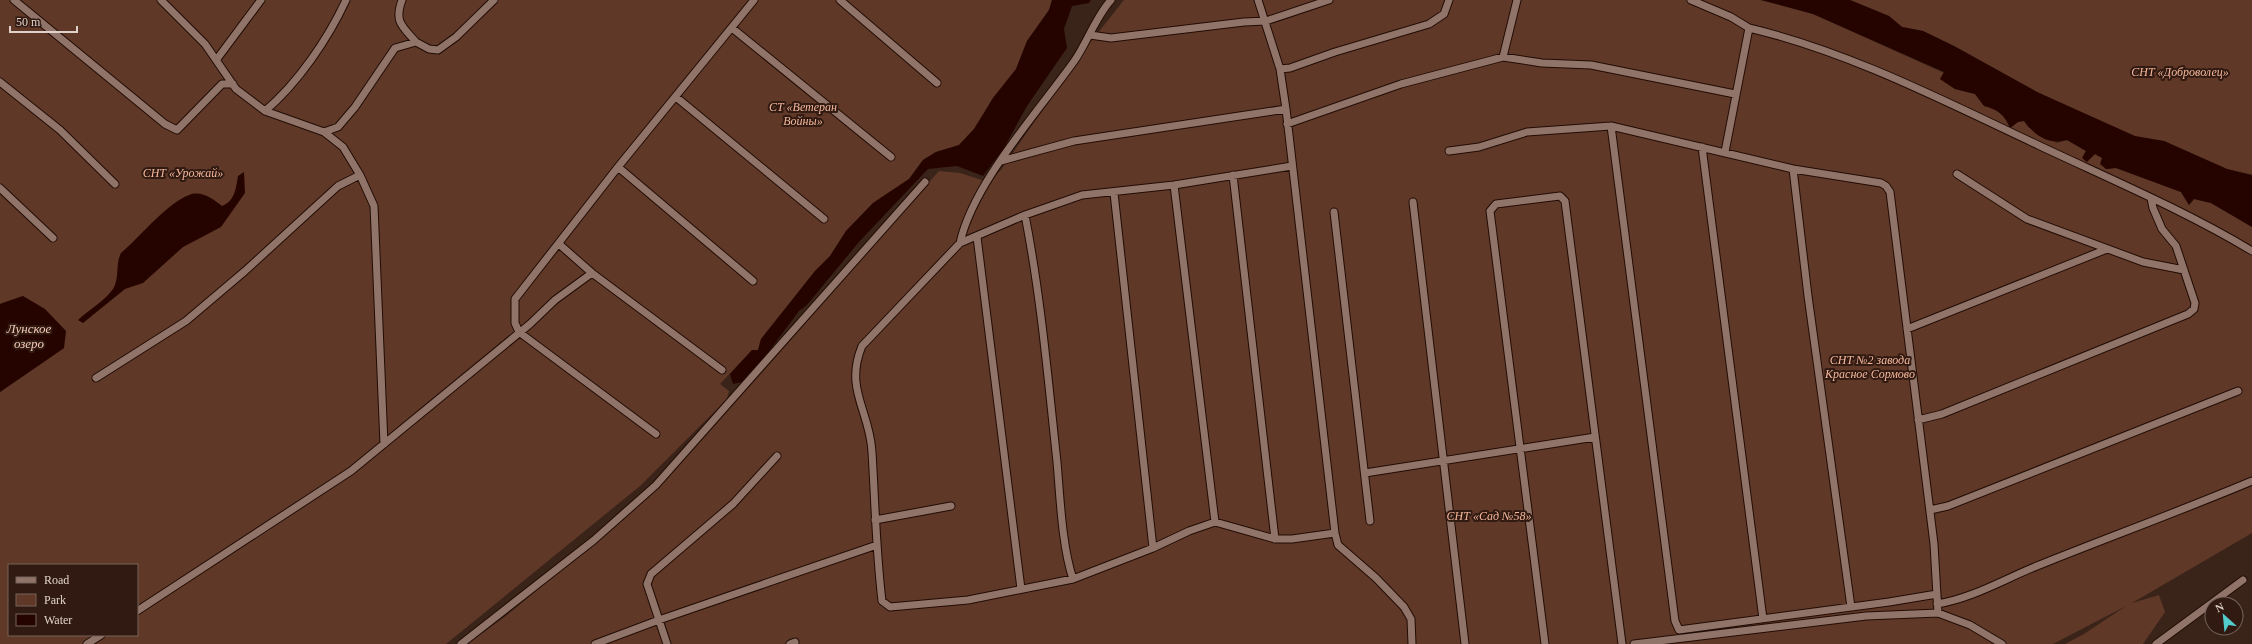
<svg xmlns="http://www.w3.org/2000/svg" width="2252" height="644" viewBox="0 0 2252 644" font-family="Georgia,serif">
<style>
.green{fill:#603827;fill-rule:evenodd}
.water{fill:#250400}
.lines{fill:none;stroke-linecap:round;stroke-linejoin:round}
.street-casing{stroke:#210c05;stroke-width:9}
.street{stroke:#907469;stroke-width:7}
.labels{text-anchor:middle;stroke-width:4;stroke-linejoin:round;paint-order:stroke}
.park-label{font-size:12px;font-style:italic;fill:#f6b89d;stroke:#301a11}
.water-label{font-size:13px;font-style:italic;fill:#f4c9b7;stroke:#301a11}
</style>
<rect width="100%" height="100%" fill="#3a241a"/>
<path class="green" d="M0,0H1052L1049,10L1027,41L1016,69L993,98L974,129L959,145L936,152L923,160L909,179L873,203L846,231L830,256L815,271L761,339L758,350H752L720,384L729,391L727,399L640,486L446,644H0V392L64,348L23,296L0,304ZM9,565H137V635H9Z
M1124,0H1761L1813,14L1944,73L1940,79L1955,89L1975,94L1984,106C1997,109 2005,115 2010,128L2018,122L2024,121L2028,127L2057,143L2067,140L2086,151L2082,158L2095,154L2102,158L2106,169L2116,168L2181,192L2189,205L2194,199L2211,203L2252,227V533L2132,603L2159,595L2165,612L2143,644H2065L2084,634L2126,606L2053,644H467L506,616L649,497L939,171L960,173L988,182L1001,170L1082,53Z
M1850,0H2252V175L2227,169L2164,141L2135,137L2037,92L1954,46L1923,31L1902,27L1889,16Z"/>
<path class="water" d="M1052,0H1091L1089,3L1072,6L1064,29L1067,48L1027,106L1004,148L983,176L957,166L928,169L858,243L807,305L799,311L747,381L733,384L730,374L752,350H758L761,339L815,271L830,256L846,231L873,203L909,179L923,160L936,152L959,145L974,129L993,98L1016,69L1027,41L1049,10Z
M1761,0H1850L1889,16L1902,27L1923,31L1954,46L2037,92L2135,136L2164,141L2227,169L2252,175V227L2211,203L2194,199L2189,205L2181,192L2116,168L2106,169L2100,164L2102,158L2095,154L2087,162L2082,158L2086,151L2067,140C2049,145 2035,136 2024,121L2018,122L2010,128C2005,115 1997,109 1984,106L1975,94L1955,89L1940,79L1944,72L1813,14Z
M244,172L245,193L221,227L183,247L143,283L125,289L83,323L78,320C88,310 105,301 113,289C120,278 115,264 121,253C140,237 167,203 189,195C202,190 213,199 222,206C235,201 236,188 238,176Z
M23,296L45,309L66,331L64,348L0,392V304Z"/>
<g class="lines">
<defs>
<path id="street" d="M14,0L165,124L177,130L222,84H233
M161,0L205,44L236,89L265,111L324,132L343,147L360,175L374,206L384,444
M402,0C394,22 402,26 416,42
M840,0L937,83
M1258,0L1280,69L1286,109L1335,533L1338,545L1376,578L1404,607L1411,619L1412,644
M1691,0L1731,17L1749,28
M732,28L891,157
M1090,35L1111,38L1244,22L1266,21L1329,0
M1503,57L1517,0
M217,59L261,0
M1280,69L1290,68L1335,52L1429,24L1444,14L1449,0
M0,82L60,130L115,184
M676,97L824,219
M265,111C298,83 328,39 346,0
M1287,124L1401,84L1503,57L1542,63L1591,65L1735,94
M1611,126L1675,621L1679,630L1889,602L1937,594
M324,132L338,127L355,107L395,48L416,42L429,49L438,50L456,37L494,0
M1702,147L1763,619
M1449,151L1479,147L1527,132L1611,126L1793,169L1881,183L1886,186L1890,192L1934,544L1938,613
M1725,152L1749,28C1850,52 1944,101 2038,145C2108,178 2186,211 2252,251
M1001,161L1074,141L1286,109
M1292,166L1174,185L1082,195L1025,215L960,243L862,346C844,389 870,411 872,452C875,501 876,551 882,601L890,607L968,600L1073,579L1153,548L1189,531L1215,522L1275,539H1292L1335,533
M618,167L753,281
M1793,169L1808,296L1851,607
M1957,174L2027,219L2143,262L2184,270
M1233,175L1275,539
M1174,185L1215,522
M0,188L53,238
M1114,193L1153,548
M1413,202L1465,644
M1334,212L1370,521
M1025,215C1041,297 1048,379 1057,462C1060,496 1062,547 1073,579
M977,237L1021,589
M960,243C973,183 1039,111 1075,60C1087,42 1097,15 1111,0
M559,244L592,273L722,370
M1907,329L2107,249
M96,378L186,321L245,271L338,186L360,175
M1918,420L1942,414L2188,314L2194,309L2195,303L2176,246L2162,229L2153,208L2151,198
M656,434L519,332L515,323V299L618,167L754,0
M1365,473L1595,437
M1930,510L1948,506L2238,391
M875,520L951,506
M1937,604C1974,598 2008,577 2042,564C2112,536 2183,510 2252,481
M137,611L351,471L530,324L555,300L592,273
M87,644L101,635
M461,644L594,540L656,485L925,182
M595,644L659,620L877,545
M667,644L647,584L651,574L733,504L777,456
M790,644L795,642
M1545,644L1490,211L1496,204L1560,196L1565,201L1622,644
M1634,644L1866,616L1938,613L1970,625L2002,644
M2156,644L2243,580"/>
</defs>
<use href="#street" class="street-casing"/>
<use href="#street" class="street"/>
</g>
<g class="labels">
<g class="park-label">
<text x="2180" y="76">СНТ «Доброволец»</text>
<text x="803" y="111">СТ «Ветеран<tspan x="803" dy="14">Войны»</tspan></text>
<text x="183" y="177">СНТ «Урожай»</text>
<text x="1870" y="364">СНТ №2 завода<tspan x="1870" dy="14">Красное Сормово</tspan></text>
<text x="1489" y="520">СНТ «Сад №58»</text>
</g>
<g class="water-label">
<text x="29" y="333">Лунское<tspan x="29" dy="15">озеро</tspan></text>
</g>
</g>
<rect x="8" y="564" width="130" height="72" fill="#301a11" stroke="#76635b"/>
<rect x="16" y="577" width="20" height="6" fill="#907469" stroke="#76635b"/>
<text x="44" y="584" font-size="12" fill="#e0d1ca">Road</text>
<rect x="16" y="594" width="20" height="12" fill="#603827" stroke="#76635b"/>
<text x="44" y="604" font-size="12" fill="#e0d1ca">Park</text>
<rect x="16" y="614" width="20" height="12" fill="#250400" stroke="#76635b"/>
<text x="44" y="624" font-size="12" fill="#e0d1ca">Water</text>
<g transform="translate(2224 616) rotate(333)"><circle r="19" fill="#301a11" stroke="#76635b"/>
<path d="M0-3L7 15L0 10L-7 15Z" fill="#53cdcb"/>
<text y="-6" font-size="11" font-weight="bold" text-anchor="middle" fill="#e0d1ca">N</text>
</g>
<path d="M10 26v6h67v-6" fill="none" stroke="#e0d1ca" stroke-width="2"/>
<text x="16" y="26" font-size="12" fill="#e0d1ca" stroke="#301a11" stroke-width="3" paint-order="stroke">50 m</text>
</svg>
